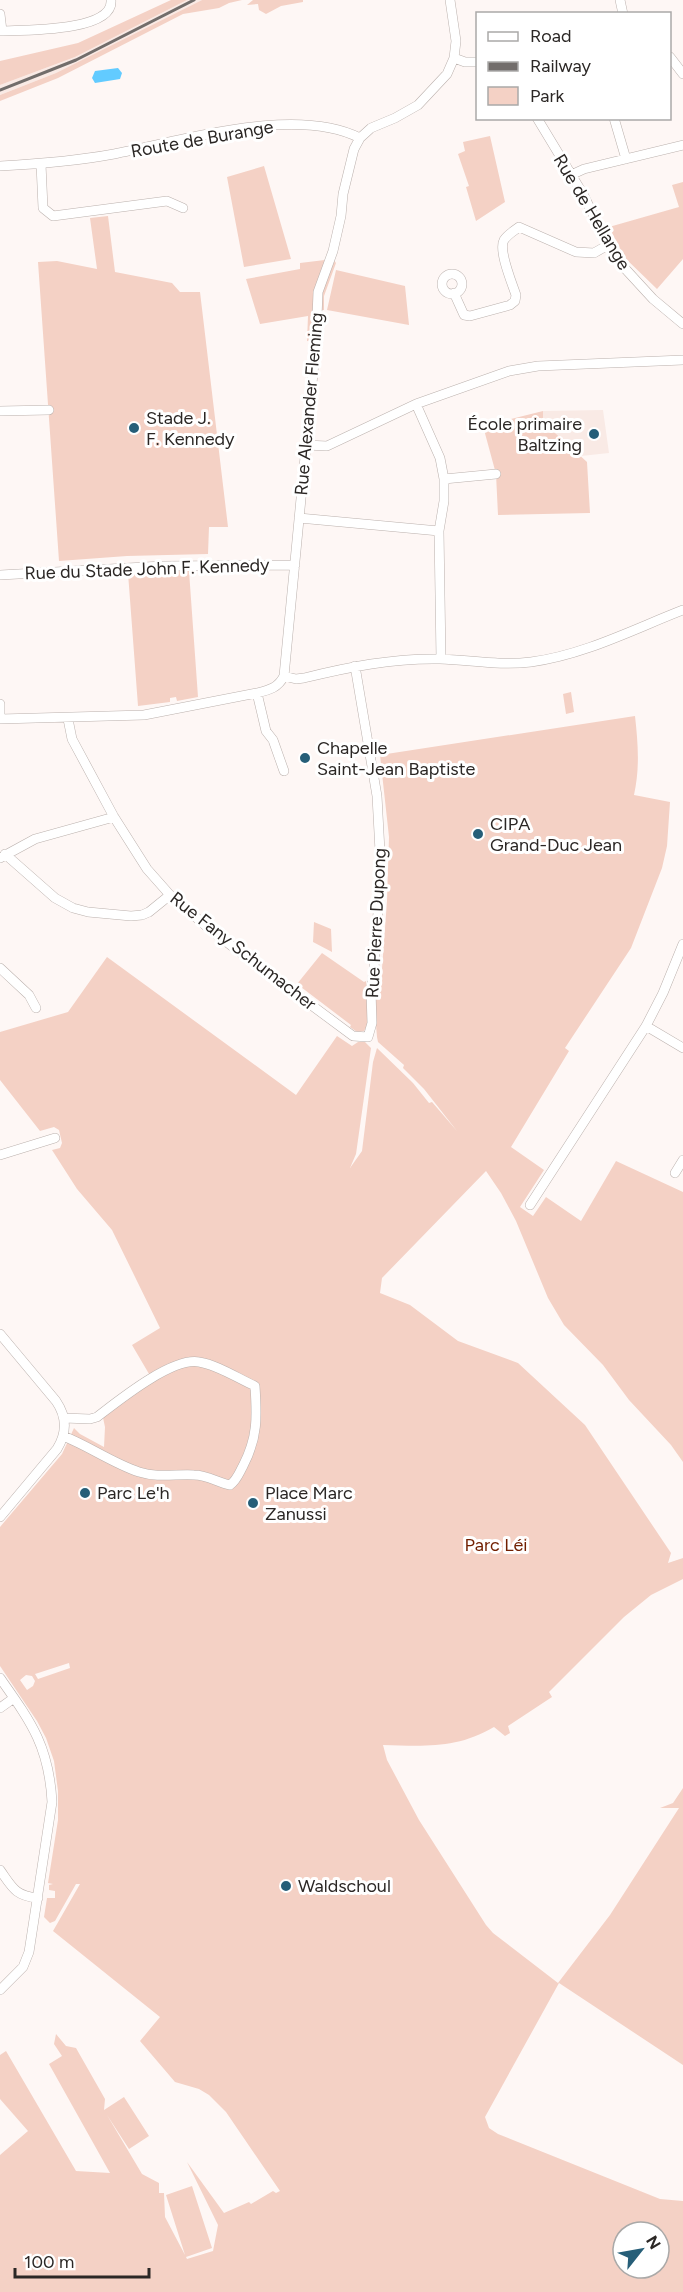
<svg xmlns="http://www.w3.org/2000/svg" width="683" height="2292" viewBox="0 0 683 2292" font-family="Figtree,sans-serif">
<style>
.built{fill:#f9eae5}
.green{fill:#f4d1c5;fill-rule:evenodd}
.water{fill:#62cbff}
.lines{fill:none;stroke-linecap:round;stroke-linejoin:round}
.minor-casing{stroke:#bbb1ad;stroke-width:10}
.minor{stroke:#fff;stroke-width:9}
.rail{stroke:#726d6b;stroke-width:3}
.poi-dot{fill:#265e78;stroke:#fff;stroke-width:2}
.labels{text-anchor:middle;stroke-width:6;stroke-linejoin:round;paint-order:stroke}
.street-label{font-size:18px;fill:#2b2725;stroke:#fff}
.poi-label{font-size:18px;fill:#2b2725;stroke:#fff;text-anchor:start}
.park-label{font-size:18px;fill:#711f00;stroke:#fff}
</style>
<rect width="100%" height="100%" fill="#fef7f5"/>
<path class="built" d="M187,0H202L56,73L0,95V85L75,57Z
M603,410L609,453L581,456L543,422L542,417L543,411Z"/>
<path class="green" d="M171,0H187L75,57L0,85V61L78,43Z
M202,0H242L229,3L219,8L183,14L58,78L0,101V95L56,73Z
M253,0H303V2L281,6L266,14L259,10L258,4L247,5Z
M490,136L505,202L476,221L466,187L469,186L458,154L465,151L463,142Z
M264,166L291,259L244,267L227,177Z
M683,182V259L657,289L625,258L609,227L679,207L672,185Z
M108,216L115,272L172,283L180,292H200L228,527H209L208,554L127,556L59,561L38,262L57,261L97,269L90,218Z
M333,259L336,263L324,296V310H317L316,342L307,341L308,316L260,324L246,279L300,269V263Z
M336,270L405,286L409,325L327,310Z
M543,411V422L587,462L590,513L498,515L496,474L483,426Z
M174,571H189L198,697L177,701L176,697L170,698V702L138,706L128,573H174Z
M571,692L574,712L566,714L563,694Z
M635,716C638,743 640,768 634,795L670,802L667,846L662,868L631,948L565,1048L569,1051L511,1147L544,1170L520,1207L533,1216L546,1197L581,1221L616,1161L683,1192V1462L671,1445L629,1400L603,1365L564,1325L548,1298L516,1221L501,1193L486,1171L382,1278L380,1293L410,1305L458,1341L518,1363L585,1425L671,1553L668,1563L683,1558V1579L651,1595L624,1617L549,1692L552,1697L508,1726L510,1733L505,1736L494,1727C457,1749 424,1746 383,1745L387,1760L419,1820L486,1925L493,1933L558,1983L610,1915L679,1808H660L673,1803L683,1788V2065L559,1983L485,2117L489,2128L498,2134L660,2199L683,2201V2292H0V2155L28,2131L0,2099V2055L6,2051L76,2171L110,2173L49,2064L62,2056L54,2044L56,2034L66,2046L76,2048L105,2099L104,2110L124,2097L149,2136L129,2149L107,2115L142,2174L159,2183V2193H164L165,2217L185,2255L166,2195L192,2186L212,2248L186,2257L187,2259L213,2251L218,2225L187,2162L224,2213L249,2202L251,2204L273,2191L276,2193L280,2191L226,2112L209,2095L199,2089L175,2082L140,2041L160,2017L53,1931L80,1884H76L55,1921L50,1923L44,1917L47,1898H55V1891L49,1890V1885L53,1884L48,1883L58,1820V1791L54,1761L46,1738L37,1721L0,1666V1527L62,1454L74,1428L80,1434L104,1447L105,1427L102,1413L152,1379L132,1345L160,1328L112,1230L77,1189L52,1150L60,1148L62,1143L59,1130L54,1127L40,1131L0,1080V1032L68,1012L107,957L296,1095L337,1036L352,1046L358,1042H365L371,1048L356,1154L350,1168L362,1151L373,1062L377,1048L413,1083L429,1103L432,1102L457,1131L424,1089L403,1068L404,1065L378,1042L377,1037L373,989L381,982L387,901L389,837L380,755ZM69,1663L70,1668L38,1679L35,1674ZM26,1675L32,1676L35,1681L33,1686L27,1690L20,1680ZM623,2232H659V2268H623Z
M314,922L331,929L332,952L313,942Z
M322,953L364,982L366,981L369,1023L364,1031L357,1032L350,1027L351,1025L297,984Z"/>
<path class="water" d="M118,68L122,73L120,79L95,83L92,78L95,71Z"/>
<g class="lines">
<defs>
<path id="minor" d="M620,0L623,14
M0,14L2,31
M0,31C22,30 114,32 111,0
M670,57L683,74
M454,58L465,62H478
M537,118L583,194L608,245L619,262L653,299L683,324
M614,118L626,159
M41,164L43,208L53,216L167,201L183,208
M0,166C38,164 76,161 114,154C183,141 295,105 360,138
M571,175L584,169L683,145
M442 284a10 10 0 1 1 20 0a10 10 0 1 1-20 0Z
M454,293L464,315L470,316L510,305L515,301L516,295C512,283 498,250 504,240C508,234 514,231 519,227L576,252L594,253L608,245
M416,404L440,458L444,479V501L439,531L441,659
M0,411L49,410
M306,445L327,446L416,404L509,371L538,366L683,360
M444,479L496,474
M299,518L439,531
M0,575L163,566L295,565
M284,676L296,679L304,678C349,667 393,658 440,659C470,660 501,666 531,662C584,655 634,629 683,610
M257,693L266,731L273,740L284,771
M0,704V719
M0,719L144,715L257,693C269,690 278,688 284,676L316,342L318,292L333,251L341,216L343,194L354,149L360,138L371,128L395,118L418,105L447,74L454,58L456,41L450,0
M68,719L72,739L114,817L147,869L170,895L213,932L353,1036L368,1037L372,1023L371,991L374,968L381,870L377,796L355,666
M5,854L55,898L73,908L88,912L131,916L142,915L149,912L170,895
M0,858L35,839L114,817
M0,968L29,995L36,1008
M646,1026L683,1048
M0,1155L55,1138
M675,1173L683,1160
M530,1205L646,1026L663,993L683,944
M0,1334L56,1401C67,1417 67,1433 57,1449L0,1517
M63,1436C89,1446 112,1463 139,1472C158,1478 175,1474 194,1475C208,1475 218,1483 230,1485C237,1480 239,1473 243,1466C258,1437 257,1417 255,1386C237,1378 218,1365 199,1362C172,1357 118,1401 97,1417L90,1419L64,1418
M0,1678C31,1722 49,1746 52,1802L29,1952L23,1967L0,1990
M0,1708L14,1698
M0,1870C12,1887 15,1896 38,1898"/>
</defs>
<use href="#minor" class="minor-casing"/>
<use href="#minor" class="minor"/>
<path class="rail" d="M0,90L76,60L194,0"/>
</g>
<g class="poi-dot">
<circle cx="134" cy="428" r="6"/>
<circle cx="594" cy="434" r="6"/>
<circle cx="305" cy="758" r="6"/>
<circle cx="478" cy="834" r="6"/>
<circle cx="85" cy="1493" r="6"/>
<circle cx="253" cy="1503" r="6"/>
<circle cx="286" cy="1886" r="6"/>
</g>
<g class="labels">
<g class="street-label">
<text transform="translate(202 139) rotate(-10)" y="6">Route de Burange</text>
<text transform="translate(592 212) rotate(59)" y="6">Rue de Hellange</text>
<text transform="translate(309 404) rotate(-85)" y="6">Rue Alexander Fleming</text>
<text transform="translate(147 569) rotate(-2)" y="6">Rue du Stade John F. Kennedy</text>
<text transform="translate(376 923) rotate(-87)" y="6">Rue Pierre Dupong</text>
<text transform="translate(243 951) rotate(38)" y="6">Rue Fany Schumacher</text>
</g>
<g class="poi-label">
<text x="146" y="424">Stade J.<tspan x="146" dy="21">F. Kennedy</tspan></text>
<text x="582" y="430" text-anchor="end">École primaire<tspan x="582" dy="21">Baltzing</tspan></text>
<text x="317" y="754">Chapelle<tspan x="317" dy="21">Saint-Jean Baptiste</tspan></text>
<text x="490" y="830">CIPA<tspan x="490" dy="21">Grand-Duc Jean</tspan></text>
<text x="97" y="1499">Parc Le'h</text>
<text x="265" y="1499">Place Marc<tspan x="265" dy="21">Zanussi</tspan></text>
<text x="298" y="1892">Waldschoul</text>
</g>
<g class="park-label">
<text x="496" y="1551">Parc Léi</text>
</g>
</g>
<rect x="476" y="12" width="195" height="108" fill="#ffffff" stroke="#aaa9a8" stroke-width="1.5"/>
<rect x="488" y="32" width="30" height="9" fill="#ffffff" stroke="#aaa9a8" stroke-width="1.5"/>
<text x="530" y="42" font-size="18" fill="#2b2725">Road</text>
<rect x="488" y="62" width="30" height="9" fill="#726d6b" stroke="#aaa9a8" stroke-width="1.5"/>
<text x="530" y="72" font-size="18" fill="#2b2725">Railway</text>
<rect x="488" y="87" width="30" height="18" fill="#f4d1c5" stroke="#aaa9a8" stroke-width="1.5"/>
<text x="530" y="102" font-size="18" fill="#2b2725">Park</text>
<g transform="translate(641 2250) rotate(59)"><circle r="28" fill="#ffffff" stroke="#aaa9a8" stroke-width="1.5"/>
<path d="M0-4.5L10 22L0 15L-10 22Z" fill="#265e78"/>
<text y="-9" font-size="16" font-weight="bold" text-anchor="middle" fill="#2b2725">N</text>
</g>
<path d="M15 2268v9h134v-9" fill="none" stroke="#2b2725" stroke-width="3"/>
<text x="24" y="2268" font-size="18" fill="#2b2725" stroke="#ffffff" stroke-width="4.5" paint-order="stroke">100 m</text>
</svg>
